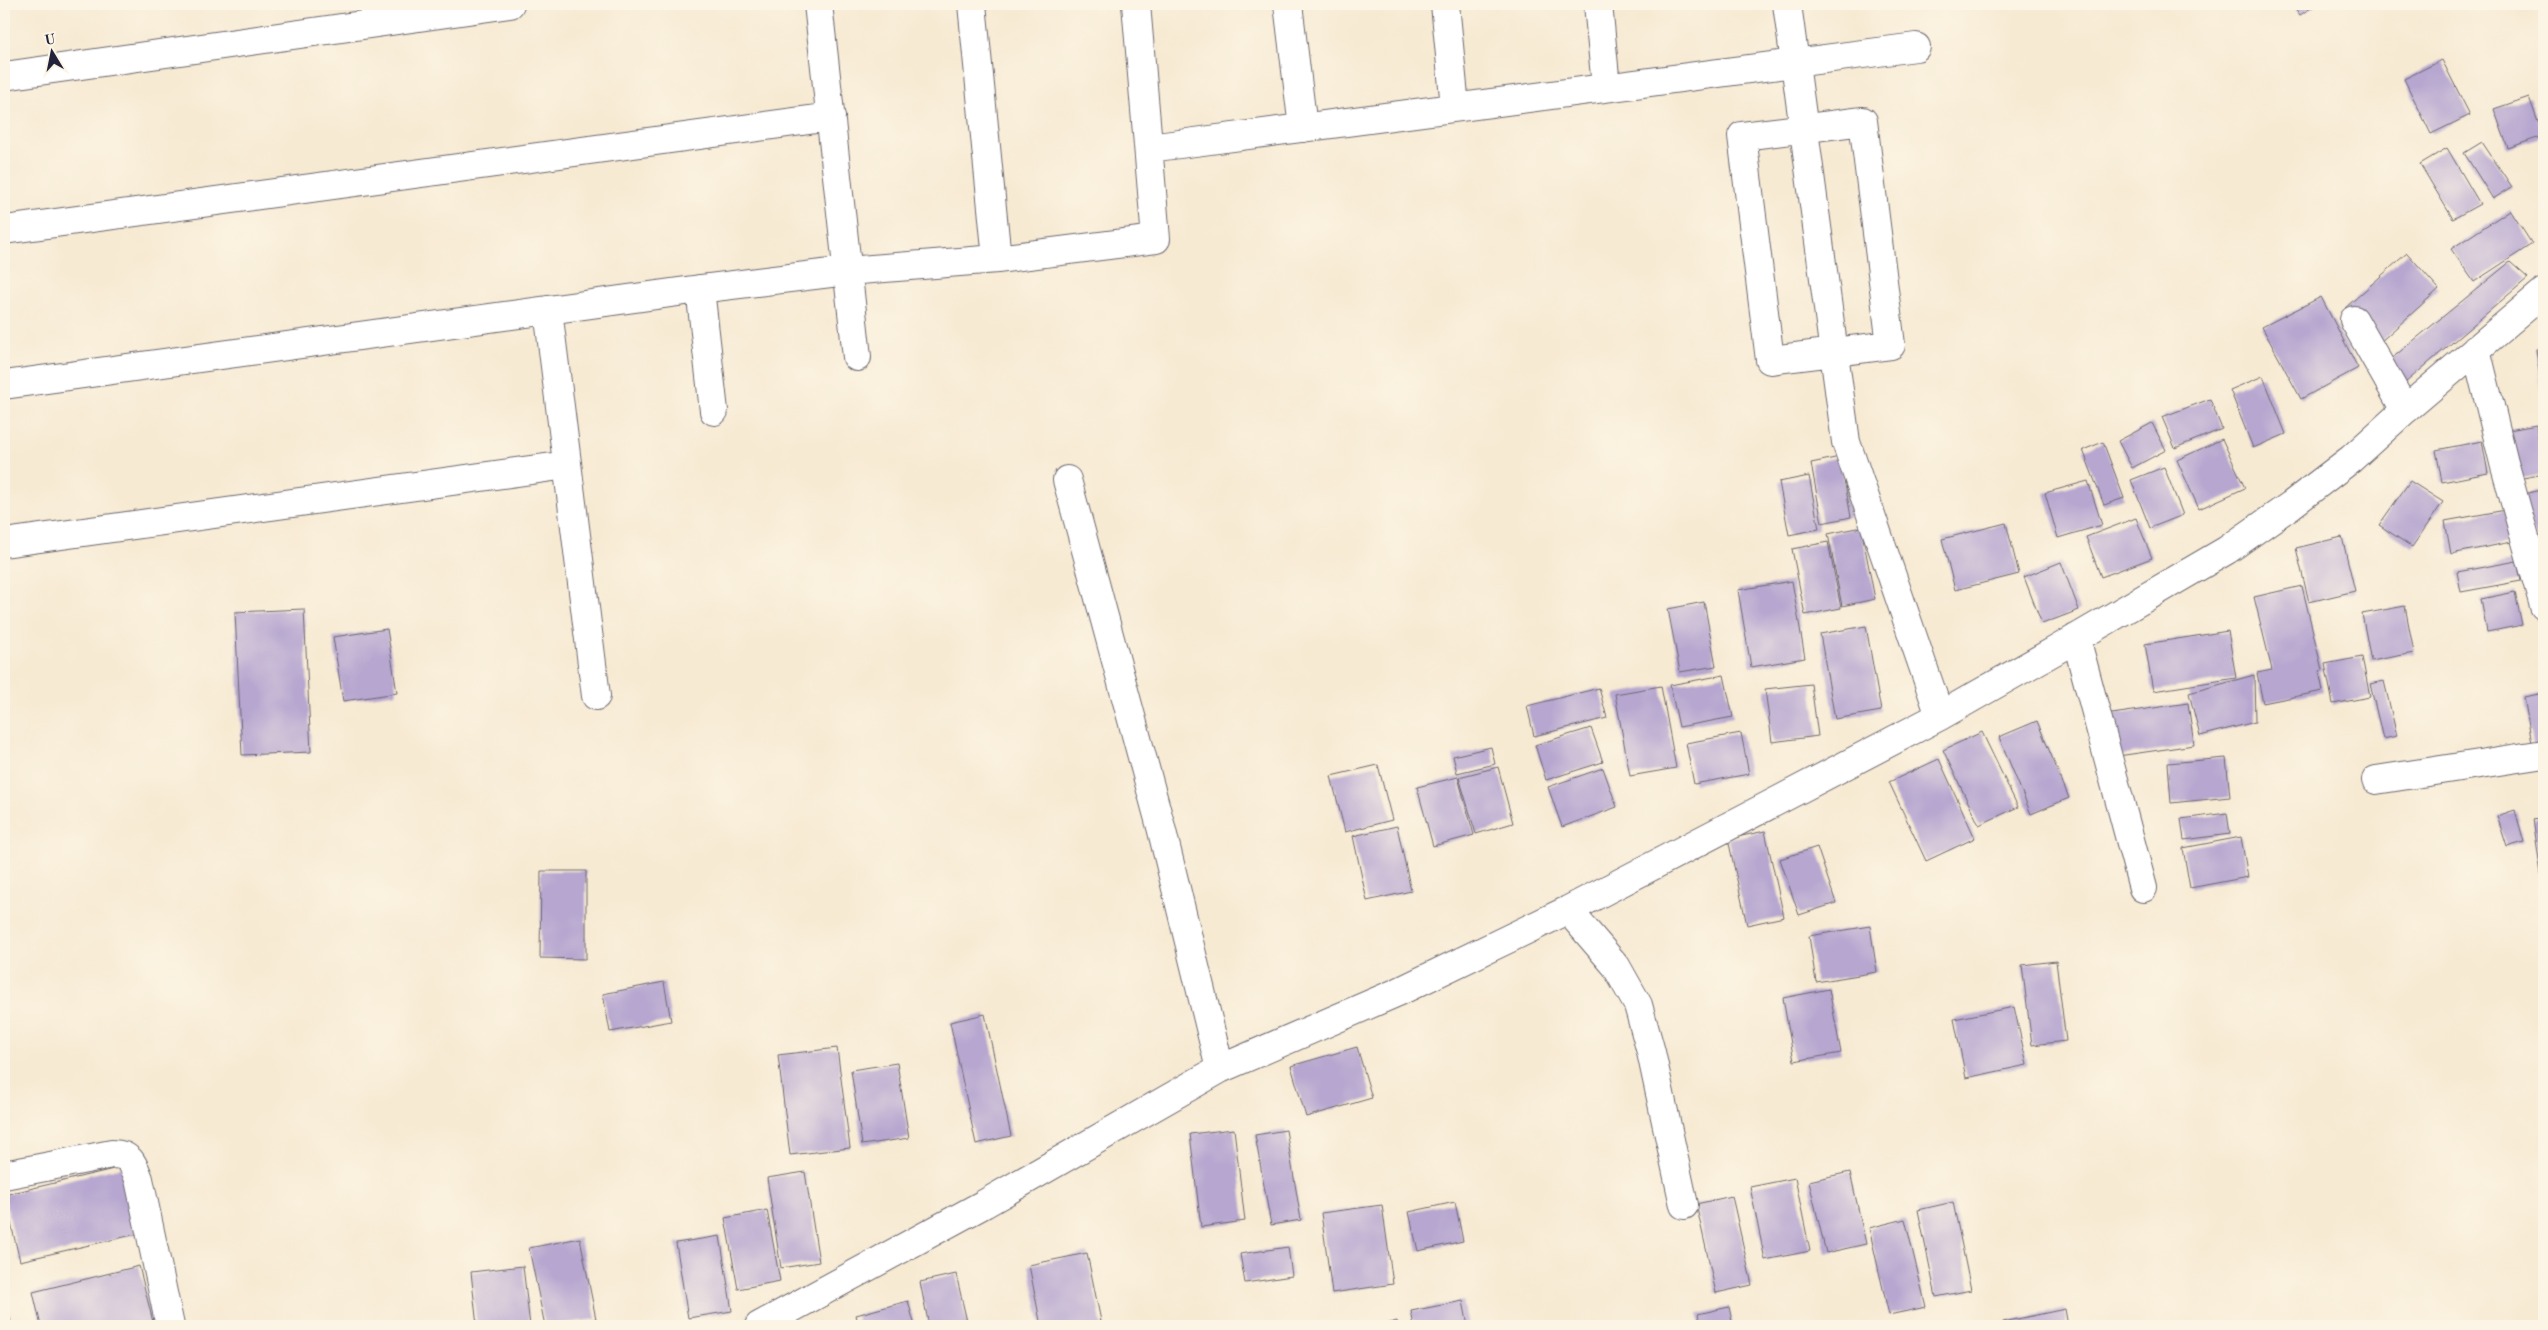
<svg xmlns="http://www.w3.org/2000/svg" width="2548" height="1330" viewBox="0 0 2548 1330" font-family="'Old Standard TT',serif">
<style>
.building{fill:#b6a6d0}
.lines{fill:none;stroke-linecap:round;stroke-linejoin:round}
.minor-casing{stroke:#6d6870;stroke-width:30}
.minor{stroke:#fff;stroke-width:28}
</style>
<rect width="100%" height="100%" fill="#fcf5e5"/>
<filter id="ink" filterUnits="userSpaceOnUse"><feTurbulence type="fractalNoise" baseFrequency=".02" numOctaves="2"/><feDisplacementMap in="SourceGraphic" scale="10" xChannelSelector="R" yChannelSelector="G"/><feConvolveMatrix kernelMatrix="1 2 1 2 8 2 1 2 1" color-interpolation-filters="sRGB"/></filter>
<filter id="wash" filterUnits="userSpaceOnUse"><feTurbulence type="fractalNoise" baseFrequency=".0096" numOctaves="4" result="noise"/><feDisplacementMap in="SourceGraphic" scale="20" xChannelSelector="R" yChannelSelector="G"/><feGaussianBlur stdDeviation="1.12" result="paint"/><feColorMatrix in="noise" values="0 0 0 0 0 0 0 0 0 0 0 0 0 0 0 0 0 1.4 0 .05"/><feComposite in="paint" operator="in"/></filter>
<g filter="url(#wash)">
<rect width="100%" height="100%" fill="#f7ead3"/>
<g id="blocks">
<path class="building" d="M2292,4H2317L2300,15Z
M2442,60L2470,115L2431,134L2404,79Z
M2529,97L2543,136L2508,148L2494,109Z
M2482,142L2512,187L2493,199L2464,153Z
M2447,148L2480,204L2453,219L2420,164Z
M2510,210L2532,244L2474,282L2451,249Z
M2407,253L2439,289L2378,344L2345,308Z
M2510,262L2528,278L2405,383L2386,363Z
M2321,297L2358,368L2301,399L2262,327Z
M2544,347V391L2542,392L2536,349Z
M2263,376L2286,434L2253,448L2230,390Z
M2210,399L2222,429L2175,448L2162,417Z
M2152,423L2166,450L2132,468L2118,441Z
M2536,425L2544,474L2513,480L2504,431Z
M2222,439L2245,488L2199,509L2177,460Z
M2482,441L2488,473L2442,482L2436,450Z
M2103,442L2124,498L2104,505L2083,450Z
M1840,457L1851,517L1822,523L1811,463Z
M2164,467L2183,515L2150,528L2131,480Z
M1809,476L1819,529L1789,535L1779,482Z
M2088,481L2102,525L2058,538L2045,493Z
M2410,481L2443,502L2412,547L2379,525Z
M2544,489V559L2520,495Z
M2511,509L2517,541L2451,554L2445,521Z
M2136,518L2152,558L2101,577L2086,537Z
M2006,523L2019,574L1955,590L1942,539Z
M1861,527L1875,599L1842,606L1828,534Z
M2342,537L2355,591L2309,602L2296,548Z
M1828,542L1841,608L1805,615L1792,549Z
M2517,561L2521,581L2461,592L2457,572Z
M2061,562L2079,610L2042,624L2024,577Z
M1792,581L1805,658L1751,667L1738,590Z
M2302,586L2322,670L2319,671L2323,691L2263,703L2257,673L2272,670L2254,597Z
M2515,592L2522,625L2487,632L2481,599Z
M1704,602L1716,666L1680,672L1668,609Z
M2405,606L2414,653L2371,661L2362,614Z
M304,609L311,752L242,755L235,612Z
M1866,626L1881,711L1835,719L1820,634Z
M387,629L397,693L343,701L333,637Z
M2228,631L2236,678L2153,691L2145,644Z
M2362,657L2370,697L2333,704L2325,664Z
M1724,675L1733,717L1679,727L1670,685Z
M2254,675L2255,722L2200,736L2189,693Z
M2384,681L2397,736L2383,739L2370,684Z
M1811,684L1818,736L1772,742L1765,689Z
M1661,686L1676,768L1630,776L1615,694Z
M1599,688L1607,718L1534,736L1527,706Z
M2544,693V747L2533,749L2524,697Z
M2188,703L2194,745L2111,757L2105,715Z
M2037,721L2069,798L2031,814L1999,737Z
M1591,728L1603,762L1546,780L1535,745Z
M1982,732L2018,807L1979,825L1943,750Z
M1741,733L1749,774L1694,784L1686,743Z
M1491,747L1495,764L1457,773L1453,756Z
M2226,758L2230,797L2171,803L2168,763Z
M1939,759L1975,838L1926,861L1889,782Z
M1378,765L1392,820L1345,832L1331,776Z
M1498,767L1513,823L1476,834L1459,777Z
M1603,768L1617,807L1562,827L1548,787Z
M1458,777L1474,835L1433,846L1417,787Z
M2515,810L2524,842L2507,847L2497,816Z
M2227,813L2230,834L2184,840L2181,819Z
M2544,817V873L2541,874L2533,819Z
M1397,826L1411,891L1367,901L1353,836Z
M1765,831L1784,917L1747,925L1728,839Z
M2241,837L2248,877L2190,888L2183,848Z
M1817,847L1836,903L1799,915L1780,859Z
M541,871H586V959L540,958Z
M1870,926L1877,972L1816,982L1809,936Z
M2056,961L2066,1041L2032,1045L2022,965Z
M664,982L671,1021L610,1032L603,994Z
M1829,989L1841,1053L1794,1061L1783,998Z
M2014,1007L2027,1065L1966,1078L1954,1019Z
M985,1014L1011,1136L976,1144L950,1022Z
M1357,1047L1372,1098L1306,1117L1291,1066Z
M837,1048L850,1148L790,1155L778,1055Z
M897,1063L909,1138L862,1145L851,1070Z
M1234,1129L1245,1221L1201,1227L1190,1134Z
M1286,1130L1301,1220L1271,1225L1255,1135Z
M122,1167L137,1234L20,1261L4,1195Z
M805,1172L819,1262L781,1268L767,1178Z
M1850,1172L1866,1244L1826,1253L1809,1181Z
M1795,1178L1810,1251L1765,1260L1750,1187Z
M1732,1196L1752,1285L1716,1293L1696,1204Z
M1455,1202L1463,1241L1418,1251L1409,1212Z
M1953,1202L1971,1290L1936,1297L1918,1210Z
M1382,1205L1393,1284L1332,1293L1321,1213Z
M767,1210L780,1281L738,1289L725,1218Z
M1905,1219L1926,1307L1889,1315L1869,1228Z
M720,1236L732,1311L688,1318L676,1243Z
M580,1238L596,1319L545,1326L529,1248Z
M1288,1247L1292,1276L1245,1283L1240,1254Z
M1087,1253L1102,1326H1041L1029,1265Z
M139,1266L154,1326H41L33,1292Z
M523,1266L530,1326H477L471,1272Z
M956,1274L968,1326H929L920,1282Z
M4,1297L12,1326H4Z
M908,1301L915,1326H859L856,1315Z
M1463,1301L1468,1326H1414L1411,1311Z
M1729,1307L1733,1326H1701L1698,1314Z
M2065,1309L2068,1326H2004L2003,1322Z
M1397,1321L1398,1326H1378Z"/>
</g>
</g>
<g filter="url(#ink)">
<use href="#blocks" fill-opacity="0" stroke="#6d6870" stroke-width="1"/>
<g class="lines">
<defs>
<path id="minor" d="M818,4L857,357
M972,4L997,259
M1288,4L1303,128
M1445,4L1455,107
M1598,4L1606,87
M1787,4L1846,442L1940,716
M4,76L510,4
M1863,121L1891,345L1770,360L1742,136Z
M1149,148L1916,47
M4,230L831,117
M700,289L714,411
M548,310L596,696
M2354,320L2405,410
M2476,349L2504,463L2544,606
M4,385L700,289L847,271L997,259L1156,239L1136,4
M1067,480L1161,827L1220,1069
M4,543L567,465
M2076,638L2143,888
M2376,780L2544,754
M1568,910L1616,966L1638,1005L1651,1052L1684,1205
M4,1175L112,1154C130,1154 133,1163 139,1179L170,1326
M759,1326L984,1204L1220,1069L1398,992L1568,910L1940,716L2056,650L2227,550L2291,505L2351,459L2405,410L2544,292"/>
</defs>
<use href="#minor" class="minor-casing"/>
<use href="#minor" class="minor"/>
</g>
</g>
<rect width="2548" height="1330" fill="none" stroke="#fcf5e5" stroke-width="20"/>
<g transform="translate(52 52) rotate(350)" stroke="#fcf5e5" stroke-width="4" paint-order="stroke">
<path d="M0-4L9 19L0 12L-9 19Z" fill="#22223b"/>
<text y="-8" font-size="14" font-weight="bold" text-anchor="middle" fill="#22223b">U</text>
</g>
</svg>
